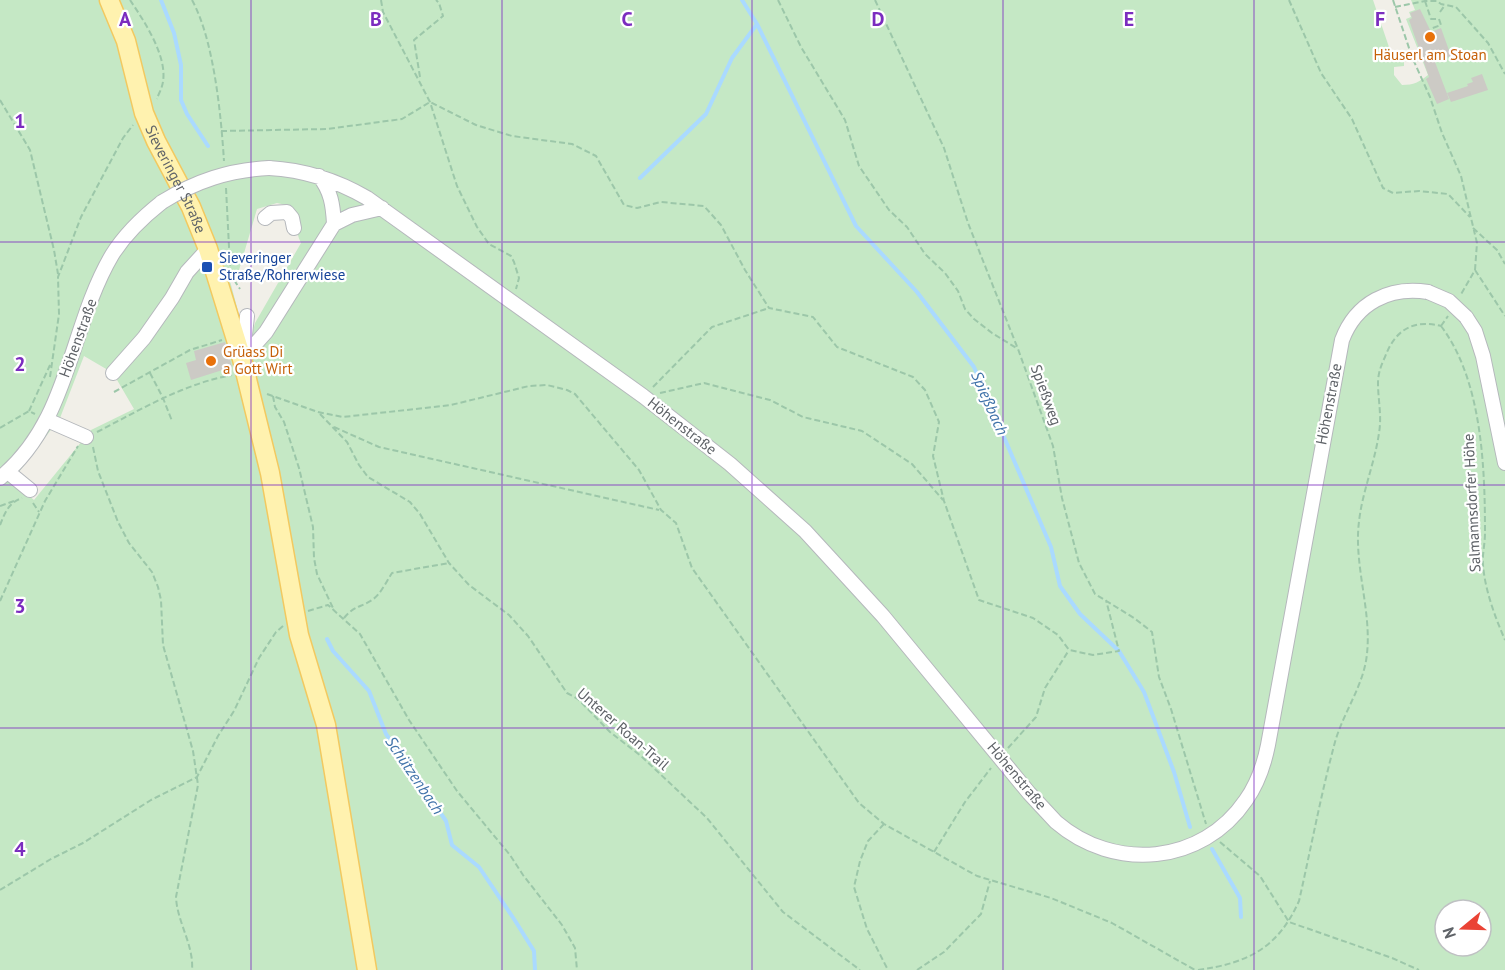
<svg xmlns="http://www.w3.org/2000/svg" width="1505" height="970" viewBox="0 0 1505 970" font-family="'PT Sans',sans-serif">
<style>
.green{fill:#c5e8c5;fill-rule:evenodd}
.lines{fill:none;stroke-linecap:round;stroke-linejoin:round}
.stream{stroke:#aadaff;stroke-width:4}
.building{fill:#cccac5}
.minor-casing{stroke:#b5b8bc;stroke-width:16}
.major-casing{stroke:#f2c960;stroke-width:21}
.path{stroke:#9cc7a9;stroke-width:2;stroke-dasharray:6 3;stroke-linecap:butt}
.minor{stroke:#fff;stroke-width:14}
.major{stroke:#fff2af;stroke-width:18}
.minor-bridge-casing{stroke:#b5b8bc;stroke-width:16;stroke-linecap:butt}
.minor-bridge{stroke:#fff;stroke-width:14}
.grid{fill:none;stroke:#7b2cbf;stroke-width:1.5;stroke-opacity:0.55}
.food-dot{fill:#e8710a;stroke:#fff;stroke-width:2}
.transit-dot{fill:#1a4fb4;stroke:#fff;stroke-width:2}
.labels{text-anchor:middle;stroke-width:4.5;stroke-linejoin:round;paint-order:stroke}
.food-label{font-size:15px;fill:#c56008;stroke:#fff}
.street-label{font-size:15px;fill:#5f6368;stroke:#fff}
.transit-label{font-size:15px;fill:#164399;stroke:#fff;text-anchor:start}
.water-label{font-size:16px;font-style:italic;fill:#4174aa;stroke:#fff}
.grid-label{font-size:20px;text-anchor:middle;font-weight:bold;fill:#7b2cbf;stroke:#fff;stroke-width:4.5;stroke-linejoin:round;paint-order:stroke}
</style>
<rect width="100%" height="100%" fill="#f1efe8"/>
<path class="green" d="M0,0H1373L1391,53L1398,51L1404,59V66L1394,67V75L1402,85C1414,85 1419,82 1428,75L1406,19L1411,17L1409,12L1415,10L1411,0H1505V970H0ZM277,203L290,206C296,218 295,231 301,243L255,323L252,335L239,329L242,326L230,281L237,277L257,209ZM84,356L113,373L134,409L91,430L34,500L12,481L60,418ZM1445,910H1481V946H1445Z"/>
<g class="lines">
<path class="stream" d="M161,0L174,33L181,65V100L187,114L208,146
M742,0L757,24L856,226L917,292L974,367L1051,547L1060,586L1080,614L1119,651L1144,692L1174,772L1190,827
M640,178L706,114L732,58L757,24
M327,639L333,651L369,691L386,734L446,821L452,845L479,867L514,919L534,951L535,970
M1212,849L1240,898L1241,917"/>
</g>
<path class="building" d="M1420,9L1431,32L1441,28L1451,56L1435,62L1449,99L1437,104L1426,79L1429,77L1409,20L1412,18L1410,13Z
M1482,74L1488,90L1451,102L1447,93L1468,86L1467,84L1473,82L1471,78Z
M225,342L232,367L191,380L186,363L196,360L194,351Z"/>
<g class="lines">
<defs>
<path id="minor" d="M269,168C305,170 336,180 367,198L643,396L730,464L805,531L883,616L1029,793L1056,822C1114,872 1202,865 1246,800C1258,783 1264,765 1268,745L1342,340C1356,303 1389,286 1428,292
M319,176C331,191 333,205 334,224
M265,218L271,213L287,212L292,218L294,228
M1466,317L1475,331L1483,356L1505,463
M243,354L247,316
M242,359L266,332L334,224L352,215L382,208
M113,373L144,338L172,298L187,272L208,249
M47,420L86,437
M8,472L30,490
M0,478C70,421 69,328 112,255C125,234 143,217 162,202"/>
<g id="major">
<path id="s1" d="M109,0L126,41L144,113L156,141L191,207L208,249L242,359L270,473L299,635L326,725L367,970"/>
</g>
</defs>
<use href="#minor" class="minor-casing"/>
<use href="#major" class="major-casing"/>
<path class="path" d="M130,0C144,21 170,59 162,86C161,90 158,95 157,99
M192,0C214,40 221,115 224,161
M381,0L383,12L430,102L457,186L477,227L489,244L511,256L514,262L519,278L516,289
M778,0L801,47L845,120L859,166L889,210L907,227L925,254L945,273L958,291L965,309L974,319L992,333L1018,349
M875,0L944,148L968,223L1018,349L1053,446L1062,498L1079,563L1095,594L1134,618L1152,632L1159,677L1171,709L1206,824
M1289,0L1321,73L1352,119L1383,188L1393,193L1419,191L1448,194L1470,217
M1393,0L1412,57L1430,97L1442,133L1461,176L1477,243L1475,270L1460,296
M1425,1L1431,19H1439L1441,25L1430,29
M1395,7L1425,1H1437L1441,4L1456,7L1488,43L1505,74
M1440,12L1445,5
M420,77L414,40L443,16L439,3L436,0
M0,100L30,150L54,250L58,274
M221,131L327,129L402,119L430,102L476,125L512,136L572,144L596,156L624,205L637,208L661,202L704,206L721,225L745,270L769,308L813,317L837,347L913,377L925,390L939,422L933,456L944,501L979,600L1033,618L1058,635L1069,650L1093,655L1119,651L1106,600
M226,188L230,266
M1473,228L1497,250L1505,264
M1475,270L1505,316
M234,280L240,289
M1441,326L1448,316
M1441,326C1482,380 1485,467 1485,533C1485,544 1482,555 1483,565C1485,590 1495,617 1505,640
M150,373L163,398L172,421
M50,377L59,314L58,277L81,217L123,138L133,125
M653,387L712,327L769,308
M114,392L190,350L222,340
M660,393L704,383L770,400L803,417L862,431L912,464L943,500
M267,394L318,412L343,417L451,405L529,386L547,385L567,390L575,394L639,470L661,510L676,523L692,568L859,803L884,824L977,876L1051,898L1112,923L1195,970
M273,396L275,407L284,422L299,468L313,527L314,558L317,574L333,608
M29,411L50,365
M320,414L347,442L359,465L368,477L410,502L420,514L449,563L469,585L509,615L528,636L567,693L578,699L610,732L641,756L707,818L783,912L860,970
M334,427L379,447L659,510
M0,428L29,411L35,414
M97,432C140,410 183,384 232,375
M93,447L98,471L118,522L129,543L152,572L158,587L161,600L163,645L193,751L198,785L176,897C177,922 194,945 192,970
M33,503L39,512
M0,506L14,501
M0,525C5,513 8,503 22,498
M0,601L45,501L78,446
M308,611L328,605L360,634L409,720L457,791L510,855L523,875L562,925L575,948L577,970
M344,618C355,605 360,608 372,600C381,594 386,582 392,573L449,563
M1008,748L1036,717L1045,688L1069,650
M884,824L868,841L860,861L854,887L867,929L888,970
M1220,842L1260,876L1289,922L1392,958L1419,970
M934,852L965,802L991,768
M0,890L51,859L83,843L151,800L197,777L218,736L234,711L259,658L276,632L283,626
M917,970L944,952L981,914L990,881
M1198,970C1248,963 1278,948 1299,901C1311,848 1321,794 1335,742C1343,714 1361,689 1366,661C1373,619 1357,577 1358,535C1359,498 1374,468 1379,433C1382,416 1378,400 1378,383C1378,374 1381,365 1385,357C1395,330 1413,319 1441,326"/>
<use href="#minor" class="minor"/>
<use href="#major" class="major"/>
<defs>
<path id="minor-bridge" d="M162,202C196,181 229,170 269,168
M1428,292L1449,301L1466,317"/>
</defs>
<use href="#minor-bridge" class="minor-bridge-casing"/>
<use href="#minor-bridge" class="minor-bridge"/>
</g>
<path class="grid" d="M251,0V970M502,0V970M752,0V970M1003,0V970M1254,0V970M0,242H1505M0,485H1505M0,728H1505"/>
<g class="food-dot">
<circle cx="1430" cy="37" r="6"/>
<circle cx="211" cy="361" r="6"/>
</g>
<rect class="transit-dot" x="201" y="261" width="12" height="12" rx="3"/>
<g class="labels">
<g class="food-label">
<text x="1430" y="60">Häuserl am Stoan</text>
<text x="223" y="357" text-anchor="start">Grüass Di<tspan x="223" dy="17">a Gott Wirt</tspan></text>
</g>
<g class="street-label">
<text dy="5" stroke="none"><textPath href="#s1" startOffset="192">Sieveringer Straße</textPath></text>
<text transform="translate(78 338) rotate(-70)" y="5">Höhenstraße</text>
<text transform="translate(1046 395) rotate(70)" y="5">Spießweg</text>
<text transform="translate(1329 404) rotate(-79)" y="5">Höhenstraße</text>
<text transform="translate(682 426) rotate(38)" y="5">Höhenstraße</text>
<text transform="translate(1472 503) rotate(-93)" y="5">Salmannsdorfer Höhe</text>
<text transform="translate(623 729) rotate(41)" y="5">Unterer Roan-Trail</text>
<text transform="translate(1017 776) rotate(50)" y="5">Höhenstraße</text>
</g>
<g class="transit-label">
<text x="219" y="263">Sieveringer<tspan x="219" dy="17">Straße/Rohrerwiese</tspan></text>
</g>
<g class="water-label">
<text transform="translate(990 403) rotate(66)" y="6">Spießbach</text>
<text transform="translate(415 775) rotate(56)" y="6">Schützenbach</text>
</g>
</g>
<g class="grid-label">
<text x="125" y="26">A</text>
<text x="376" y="26">B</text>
<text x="627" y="26">C</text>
<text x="878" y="26">D</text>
<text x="1129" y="26">E</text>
<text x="1380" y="26">F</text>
<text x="20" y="128">1</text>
<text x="20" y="371">2</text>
<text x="20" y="613">3</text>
<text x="20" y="856">4</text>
</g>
<g transform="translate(1463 928) rotate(251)"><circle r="28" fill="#ffffff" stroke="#bfc1c3" stroke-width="1.5"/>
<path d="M0-4.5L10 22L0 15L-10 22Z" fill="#ea4335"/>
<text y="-9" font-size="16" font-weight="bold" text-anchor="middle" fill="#5f6368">N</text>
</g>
</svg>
